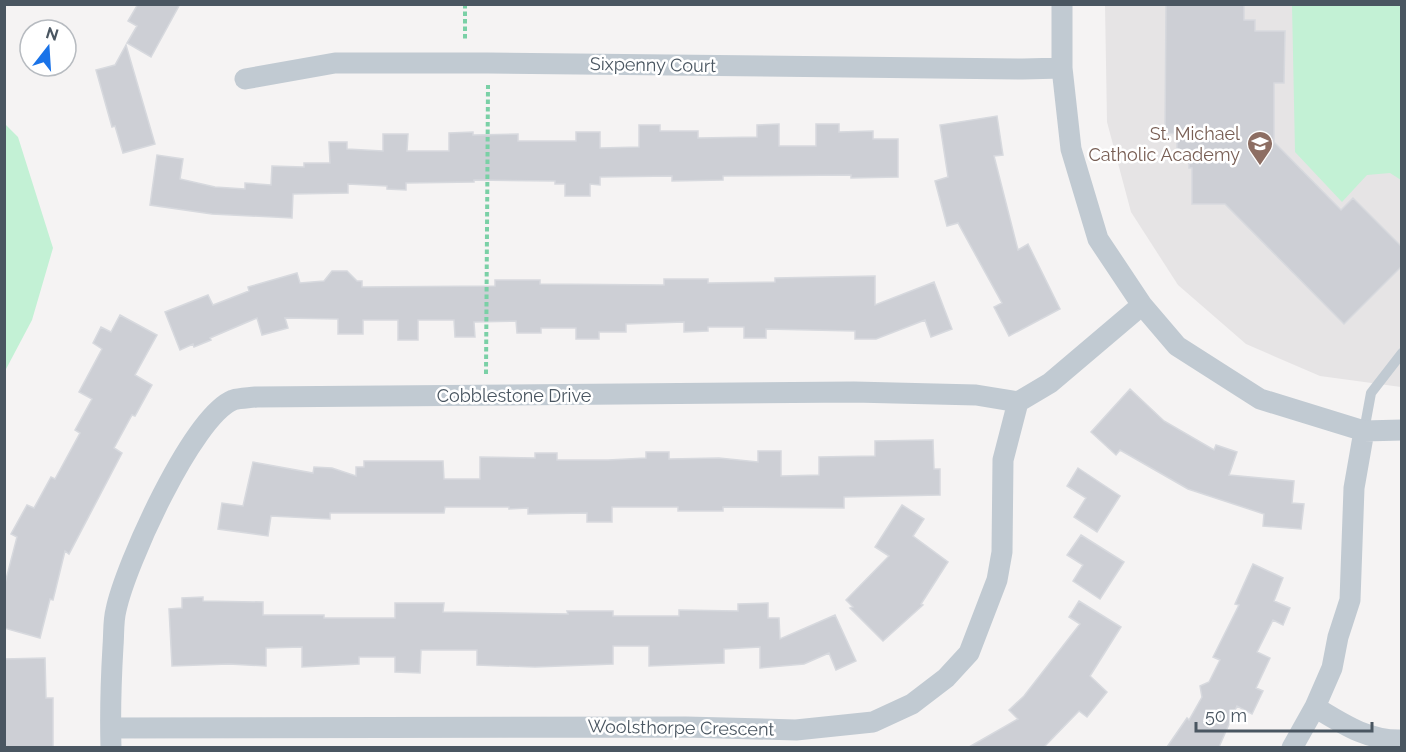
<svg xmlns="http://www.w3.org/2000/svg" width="1406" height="752" viewBox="0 0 1406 752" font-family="Raleway,sans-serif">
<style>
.education{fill:#e6e4e5}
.green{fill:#c3f1d5}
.building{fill:#cdcfd5;stroke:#d7d9de;stroke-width:1.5}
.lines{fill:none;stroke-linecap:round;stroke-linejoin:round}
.path{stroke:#7ad0a6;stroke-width:4;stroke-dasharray:4.5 3;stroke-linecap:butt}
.service{stroke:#c1cad2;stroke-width:10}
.minor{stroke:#c1cad2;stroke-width:21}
.labels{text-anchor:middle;stroke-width:5;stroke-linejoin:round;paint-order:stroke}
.street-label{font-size:18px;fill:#4a5661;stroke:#fff}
.education-label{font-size:18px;fill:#785e54;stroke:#fff;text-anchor:end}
</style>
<rect width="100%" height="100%" fill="#f5f3f3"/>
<path class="education" d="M1105,5H1401V387L1320,376L1246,344L1178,285L1131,212L1107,122Z"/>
<path class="green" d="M1292,5H1401V180L1390,173L1367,175L1342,202L1295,152Z
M5,124L18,137L53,248L32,320L5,371Z"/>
<path class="building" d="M138,4H180L151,57L127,43L137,26L128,21Z
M1166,4H1244V20H1255V31H1285L1284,83H1274V142L1341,210L1353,198L1401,246V267L1344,324L1225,204H1192V168H1189V150H1177V134L1165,133Z
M126,45L155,144L123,153L115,126L112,127L96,70L115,65Z
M997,116L1003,155L994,156L1018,250L1028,244L1060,309L1009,336L994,307L1002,303L958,223L947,226L935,181L948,177L940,125Z
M779,124V146H816V124H839V132L873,131V139H898V177L851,178V175L723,176V180L672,181V176L600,177V185L590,184V196H565V184H555V181L474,180V182L406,183V190L387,189V186L348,184V193L293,194L292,218L212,214L150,205L157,155L183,159L180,179L215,187L245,189V183L271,185L272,166L304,167V163H330L329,142H347V149L383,151V134H408L407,151H449V133L473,132V135L518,134V141H576V132H600V148L639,147V125H660V131H698V138L757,137V125Z
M332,271H347L357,281H362V287L495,286V280H540V284L664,285V279H708V283L775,282V278L875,276V305L934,282L952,329L931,337L925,320L876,339H855V331L766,329V338H744V327H708V331L684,332V322L626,324V332H599V339H576V328H541V333H517L516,321L474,322L475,337H455L454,320H418V340H398V320H363V334H338V319L285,318L288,328L262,335L257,318L210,338L211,340L194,347L193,344L180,350L165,312L208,295L213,305L249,291L248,287L297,273L300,283L324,281Z
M120,315L157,335L135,375L152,385L135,416L132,415L114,448L122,453L69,554L65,551L53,600L50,599L40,638L4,628V587L17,537L11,534L27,505L34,508L51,477L55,479L80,433L75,430L92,399L79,392L102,349L93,343L101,327L111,332Z
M1130,389L1164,421L1214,450L1216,445L1237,452L1229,475L1294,481L1292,503L1304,504L1301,529L1263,526L1264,514L1188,489L1120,450L1116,455L1091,432Z
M933,440L934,469H940V495L844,497V508L723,507V511H678V507H612V522H587V513L528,514V508L509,509V507H445L444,513H330V519L271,516L268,536L218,529L222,503L243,506L253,462L313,473L314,467L332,468L356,476V467H364V461H443L444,479H480V457L535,458V453H557V460H608L646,458V452H669V459L719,458L758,462V451H781V476L819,475V457L875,456V441Z
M1078,468L1120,496L1097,532L1074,517L1086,498L1067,486Z
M902,505L924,519L913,536L948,562L921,604L923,605L883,641L850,608L853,607L846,600L889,556L875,547Z
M1081,535L1124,562L1100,599L1073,581L1083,565L1067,555Z
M1253,564L1283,578L1274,601L1290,608L1283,625L1273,620L1257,652L1270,658L1256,688L1263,691L1252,714L1237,706L1219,747H1167L1187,718L1189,720L1202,697L1200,686L1209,682L1220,660L1213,657L1239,605L1235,604Z
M203,597V601L263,602V615H324V618H395V603H444L443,612L568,614L567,611H613V616H679V610L738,611V604L768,603V618H779L780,639L835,615L856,661L836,670L829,653L804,664L760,668V647L724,649V663L649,666V646H613V664L535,667L477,665V650H421L420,673L395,672V657H359V664L302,667V647L266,648V666L229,664L172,666L169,609L182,608V598Z
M1079,601L1121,627L1090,676L1107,692L1087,717L1079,711L1044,747H969L1018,719L1009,710L1024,696L1080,624L1069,617Z
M45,658L46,698H53V747H5L4,659Z"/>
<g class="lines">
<path class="path" d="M465,4V41
M486,374L488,85"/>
<path class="service" d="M1364,431L1371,393L1402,353"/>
<path class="minor" d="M1062,4V68L1071,149L1098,239L1142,305L1177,346L1260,399L1364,431L1402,430
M245,79L335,63H488L1023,69L1062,68
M1315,707C1343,724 1368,741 1402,740
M111,728L686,727L796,730L873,722L912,704L946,678L969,653L997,580L1002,552L1003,460L1018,402
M111,748C110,714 111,680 113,646C114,635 113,621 116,610C125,566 192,417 233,400C240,398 249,398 256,397L854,392L976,395L1018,402L1050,383L1142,305
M1292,748L1315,707L1332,668L1338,637L1350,600L1354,488L1364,431"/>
</g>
<defs>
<symbol id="school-pin" viewBox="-11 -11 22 30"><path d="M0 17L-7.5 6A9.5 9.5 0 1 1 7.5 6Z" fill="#8d6e63" stroke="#fff"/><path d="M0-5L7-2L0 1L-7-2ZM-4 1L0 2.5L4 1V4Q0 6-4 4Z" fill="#fff"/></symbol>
</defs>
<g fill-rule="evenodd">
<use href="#school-pin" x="1245" y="129" width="30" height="40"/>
</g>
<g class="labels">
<g class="street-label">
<text transform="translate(653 65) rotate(1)" y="6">Sixpenny Court</text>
<text x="514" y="402">Cobblestone Drive</text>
<text transform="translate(681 728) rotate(1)" y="6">Woolsthorpe Crescent</text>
</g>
<g class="education-label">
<text x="1240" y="140">St. Michael<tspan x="1240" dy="21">Catholic Academy</tspan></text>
</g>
</g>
<rect width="1406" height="752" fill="none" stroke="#4a5661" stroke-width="12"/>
<g transform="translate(48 48) rotate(17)"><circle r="28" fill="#ffffff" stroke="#b7bbc0" stroke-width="1.5"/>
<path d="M0-4.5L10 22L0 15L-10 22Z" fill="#1a73e8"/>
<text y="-9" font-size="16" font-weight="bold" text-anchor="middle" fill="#4a5661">N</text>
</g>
<path d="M1196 722v9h176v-9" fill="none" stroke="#4a5661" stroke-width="3"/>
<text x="1205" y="722" font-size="18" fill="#4a5661" stroke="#ffffff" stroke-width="4.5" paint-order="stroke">50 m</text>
</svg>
